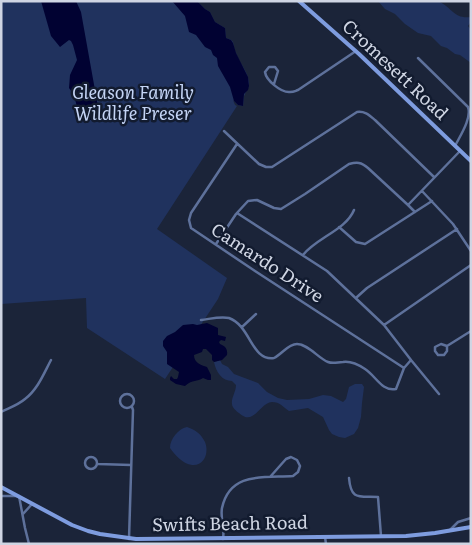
<svg xmlns="http://www.w3.org/2000/svg" width="472" height="545" viewBox="0 0 472 545" font-family="Literata,serif">
<style>
.green{fill:#20325e}
.water{fill:#010232}
.lines{fill:none;stroke-linecap:round;stroke-linejoin:round}
.street{stroke:#5e719b;stroke-width:2.5}
.secondary{stroke:#7e9cdf;stroke-width:4}
.labels{text-anchor:middle;stroke-width:5;stroke-linejoin:round;paint-order:stroke}
.street-label{font-size:18px;fill:#cfd5e3;stroke:#121b2f}
.park-label{font-size:18px;font-style:italic;fill:#c4d4f5;stroke:#121b2f}
</style>
<rect width="100%" height="100%" fill="#1b2439"/>
<path class="green" d="M1,1H197L205,9L210,12L215,22L225,28L226,38C229,39 231,39 233,42C234,45 234,50 236,53C240,64 248,71 249,83C249,89 247,89 245,94C243,97 244,102 243,106L238,105L233,100L235,105L237,106L157,229L227,278L218,299L165,379L87,328L86,298L1,304Z
M378,1C389,1 435,0 440,2C453,9 454,19 471,17V22L468,26L471,30V63L460,55L455,54L447,48L441,46L431,36L418,33L405,24L395,14L385,9Z
M220,360L222,364L228,367L234,374L258,383L267,392L278,398L287,400L309,399L323,395L331,396L343,402L346,399L349,387L355,384H362L364,387L362,403L361,417L358,428L354,434L345,438L339,437L332,434L329,430L323,417L308,408L289,411C283,407 280,402 272,402C259,403 254,427 239,413C236,411 232,407 232,404C231,398 236,392 236,385L232,381C222,381 216,372 214,362Z
M187,427C196,430 201,434 205,442C209,452 205,466 192,465C183,464 175,455 170,448C170,439 178,429 187,427Z"/>
<path class="water" d="M41,1H76L81,12L100,118L90,120L84,119L77,107L74,95L69,88L70,75L77,60L73,45L71,41L69,40L60,47L51,36Z
M172,1H197L205,9L210,12L215,22L225,28L226,38L231,40L233,43L236,53L248,77L249,86L248,90L244,94L243,106L238,105L234,101L230,87L218,66L217,58L213,55L211,50L205,47L196,35L189,32L185,16Z
M207,323L218,328V335L226,337L225,341L221,340L219,342L220,344C225,346 228,349 227,355L222,360L214,362L212,360V355L206,349H203L202,352L194,355C194,363 201,365 207,367L211,375V380H208L203,378C197,382 193,379 185,386L176,384L170,380V378L171,376L174,379H177L178,377L179,372L167,364V352L163,346V341L167,336L175,332L183,325L193,324L197,325Z"/>
<g class="lines">
<path class="street" d="M418,58L468,107C472,118 460,136 455,146
M274,84L278,71L275,67H269L265,72C266,80 281,93 290,92C294,92 295,91 298,90L356,51
M224,131L259,164L266,167H272L357,112C365,111 369,115 375,120L434,177
M237,144L191,213L189,220L191,228L255,271L404,368L411,360
M422,191L453,224L471,251
M408,205L415,212
M237,213L327,271L384,325L411,360L439,394
M339,227L356,242L365,244L432,201
M216,244L236,214L248,201L257,200L274,208L281,209L305,194L349,164C357,162 361,162 368,168L408,205L460,151
M303,255C316,238 346,230 354,210
M357,297L367,288L457,229
M201,320C210,319 220,316 229,318C251,326 251,361 274,358C282,354 288,344 297,344C308,344 318,358 328,362C333,364 338,362 343,362C350,361 359,365 365,369C376,376 382,392 396,389L404,368
M384,325L471,265
M242,327L256,314
M447,346V351L444,355H438L435,351V347L441,344L447,346L471,331
M120 401a7 7 0 1 1 14 0a7 7 0 1 1-14 0Z
M1,412C9,408 18,405 25,399C38,389 44,373 51,360
M85 463a6 6 0 1 1 12 0a6 6 0 1 1-12 0Z
M98,464L131,465
M349,478C351,501 359,496 378,497L381,536
M1,496H19L25,528L29,544
M23,514L32,504
M449,531L458,522L471,518
M325,537L326,544
M129,539L133,410L132,407
M223,539C225,528 220,518 222,508C230,471 265,478 293,476L298,472L300,466L297,460L291,457L286,459L270,477"/>
<path class="secondary" d="M299,1L359,54L471,161
M1,487L72,525L88,531L100,534L136,539L406,536L435,533L471,527"/>
</g>
<g class="labels">
<g class="street-label">
<text transform="translate(395 70) rotate(43)" y="6">Cromesett Road</text>
<text transform="translate(267 263) rotate(33)" y="6">Camardo Drive</text>
<text transform="translate(230 524) rotate(-1)" y="6">Swifts Beach Road</text>
</g>
<g class="park-label">
<text x="133" y="99">Gleason Family<tspan x="133" dy="21">Wildlife Preser</tspan></text>
</g>
</g>
<rect width="472" height="545" fill="none" stroke="#cfd5e3" stroke-width="5"/>
</svg>
